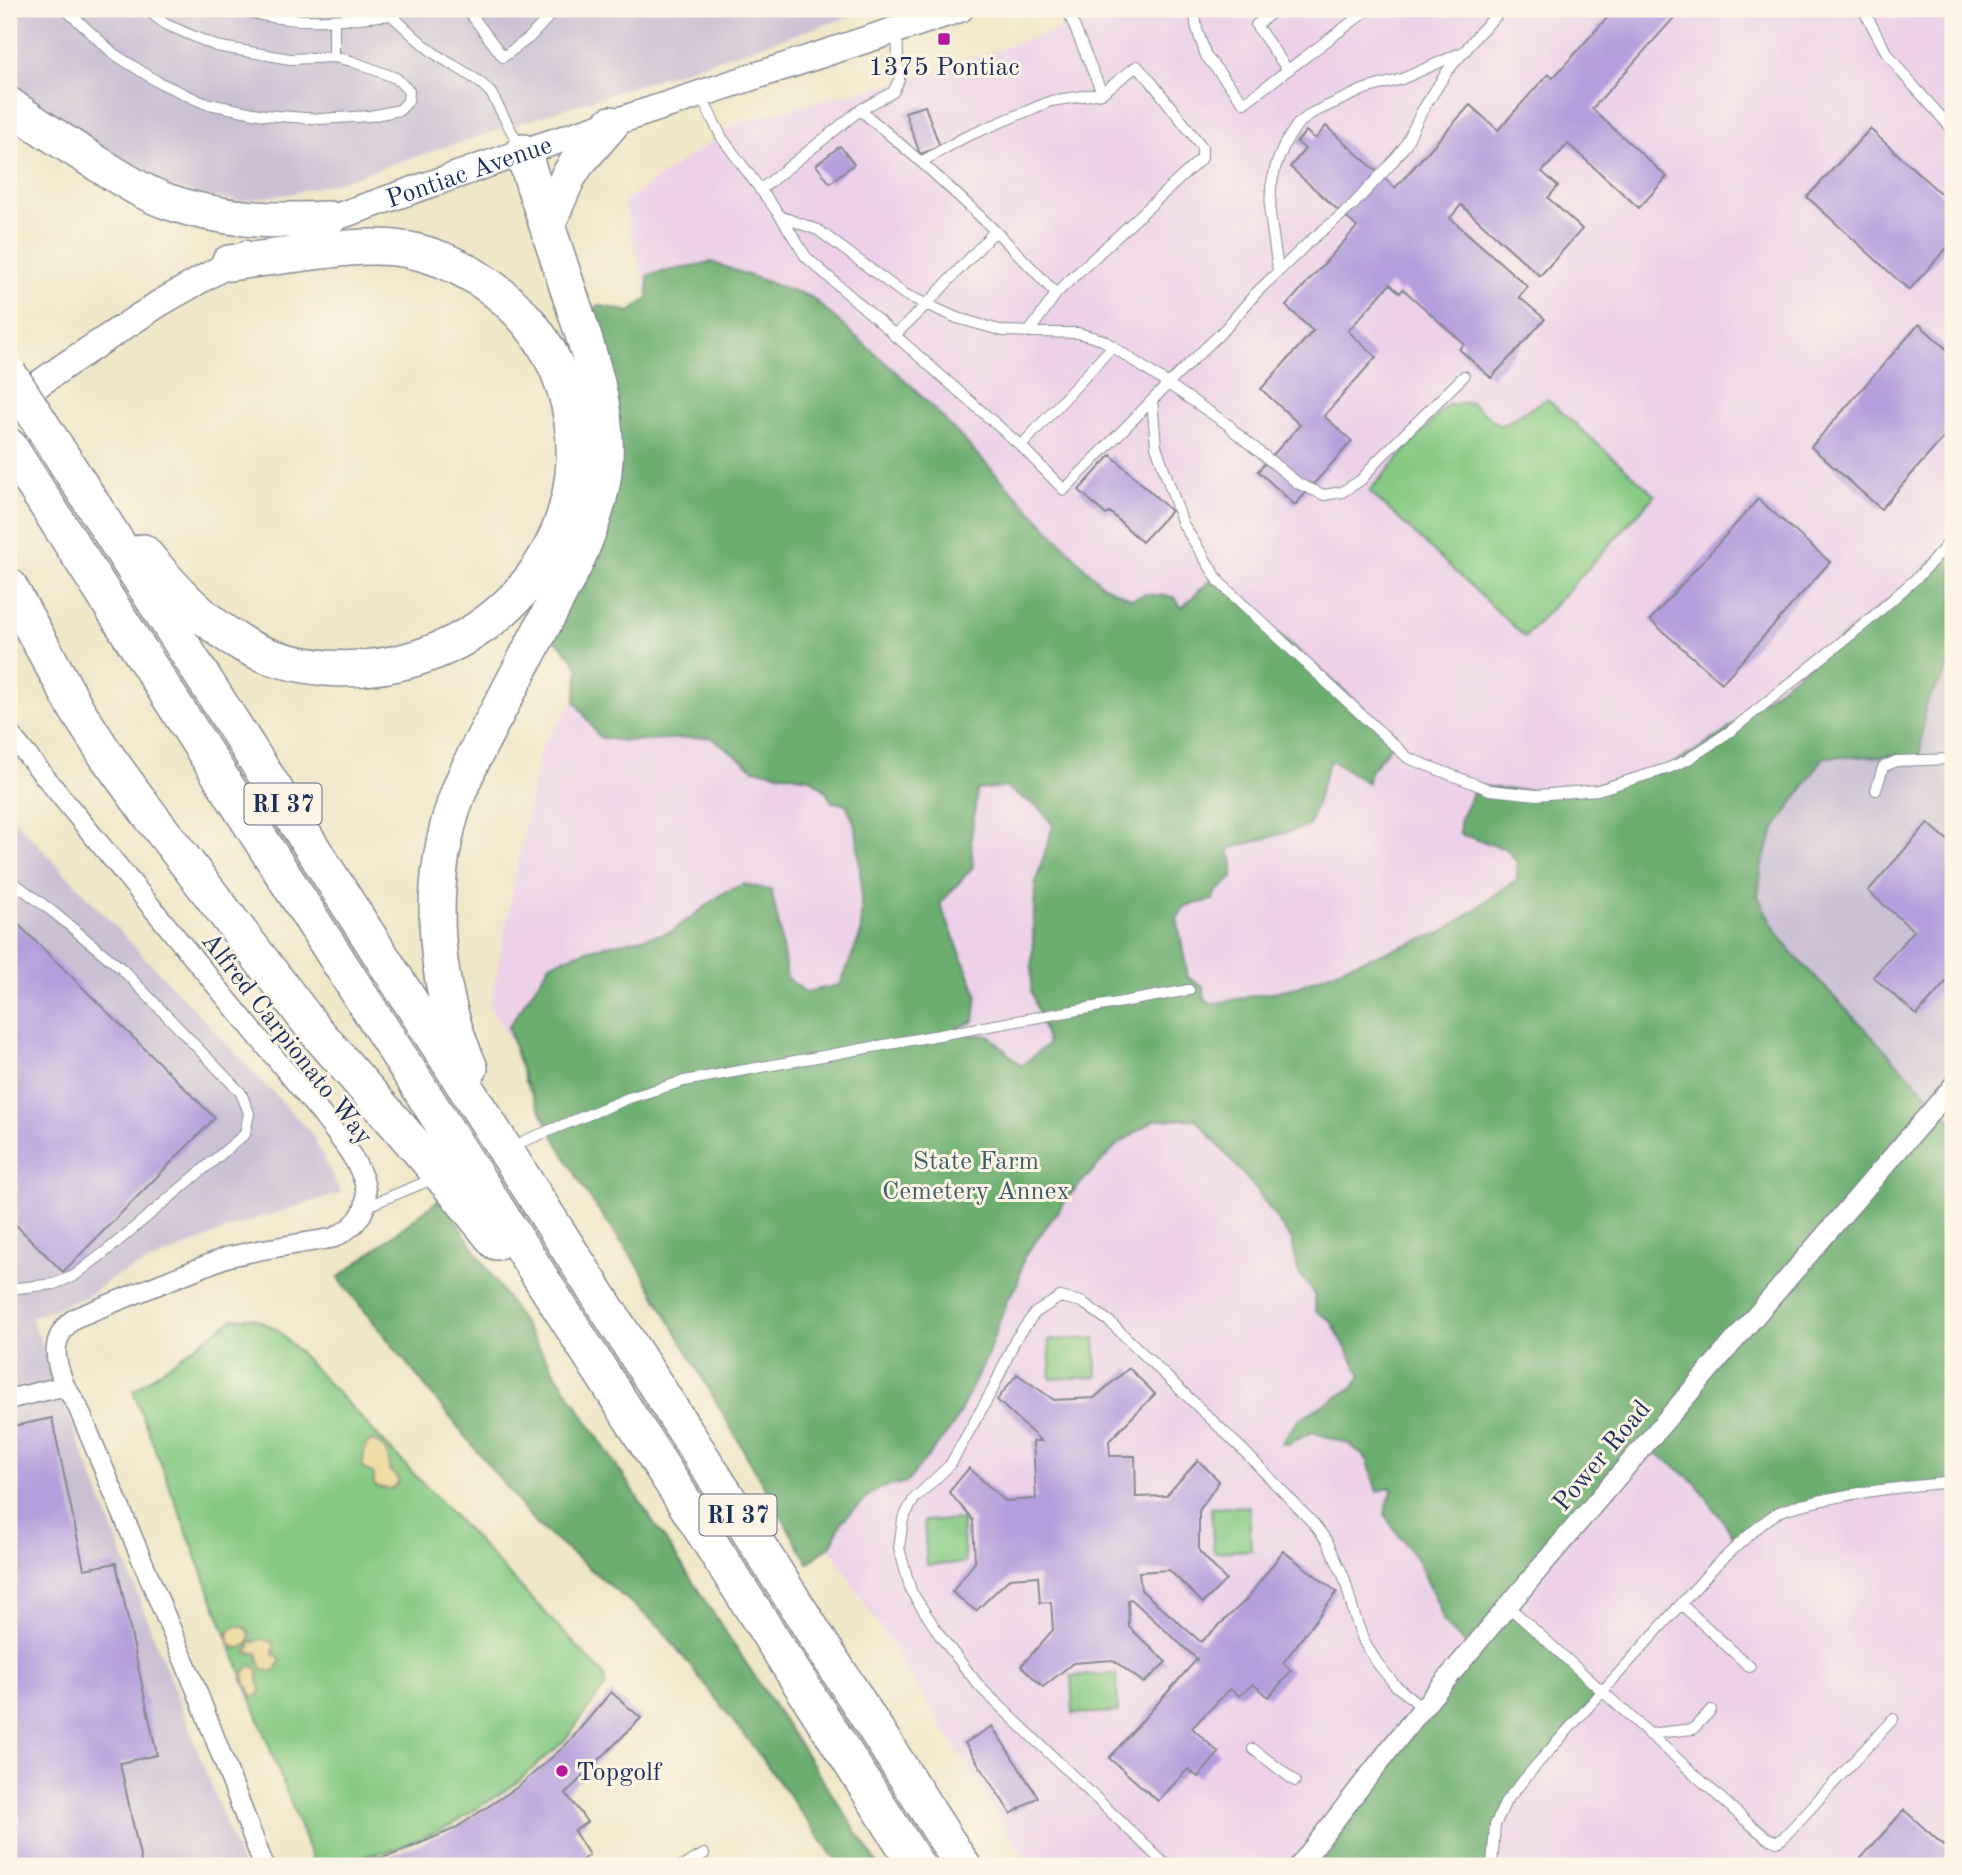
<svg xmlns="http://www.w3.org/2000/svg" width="1962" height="1875" viewBox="0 0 1962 1875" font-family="'Old Standard TT',serif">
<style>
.built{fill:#ecd1e9}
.industrial{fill:#cbbfd4}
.green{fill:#85c982;stroke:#507c70;stroke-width:2}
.forest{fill:#6cad70;stroke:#446e67;stroke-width:2;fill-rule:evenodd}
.sand{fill:#eeda9e;stroke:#84847e;stroke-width:2}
.building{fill:#b59edd}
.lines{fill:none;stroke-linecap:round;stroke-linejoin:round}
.service-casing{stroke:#868a93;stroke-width:12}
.minor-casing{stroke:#868a93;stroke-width:22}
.secondary-casing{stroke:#868a93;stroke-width:29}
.motorway-casing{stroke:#868a93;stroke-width:38}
.service{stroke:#fff;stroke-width:10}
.minor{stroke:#fff;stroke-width:19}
.secondary{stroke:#fff;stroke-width:26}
.motorway{stroke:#fff;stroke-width:35}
.motorway-bridge-casing{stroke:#868a93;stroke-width:38;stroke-linecap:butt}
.motorway-bridge{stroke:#fff;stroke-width:35}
.poi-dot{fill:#b5179e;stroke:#fcf5e5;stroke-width:2.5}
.labels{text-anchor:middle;stroke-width:6;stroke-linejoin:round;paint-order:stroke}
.shield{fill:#fcf5e5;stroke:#5e6a86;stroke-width:2}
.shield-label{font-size:24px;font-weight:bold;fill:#1b2f5e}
.poi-label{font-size:26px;fill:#1b2f5e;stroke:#fcf5e5}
.street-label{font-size:26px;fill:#1b2f5e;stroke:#fcf5e5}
.park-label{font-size:26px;fill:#3b5d69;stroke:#fcf5e5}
</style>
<rect width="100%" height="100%" fill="#fcf5e5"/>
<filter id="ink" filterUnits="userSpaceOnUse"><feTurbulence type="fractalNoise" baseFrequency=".0143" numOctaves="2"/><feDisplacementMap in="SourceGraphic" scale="14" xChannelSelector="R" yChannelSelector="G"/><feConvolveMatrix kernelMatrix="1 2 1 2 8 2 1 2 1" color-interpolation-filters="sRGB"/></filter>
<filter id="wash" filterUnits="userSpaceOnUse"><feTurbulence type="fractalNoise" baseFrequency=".00686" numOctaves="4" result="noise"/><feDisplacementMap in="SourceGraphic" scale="28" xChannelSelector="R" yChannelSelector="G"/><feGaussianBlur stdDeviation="1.57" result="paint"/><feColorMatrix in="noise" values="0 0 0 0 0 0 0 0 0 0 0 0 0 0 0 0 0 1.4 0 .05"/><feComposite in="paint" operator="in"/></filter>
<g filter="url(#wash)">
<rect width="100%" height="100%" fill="#f0e6c8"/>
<path class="built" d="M1122,9H1953V1866H1030L490,1007L540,750L632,618L684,442L624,202L741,121L897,83Z"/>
<path class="industrial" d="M9,9H873L337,182L294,193L240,201L206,196L168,186L34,106L9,87Z
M1953,661V1091L1939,1108L1791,952L1771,923L1758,896L1762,863L1775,829L1824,757L1920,756L1925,705Z
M9,814L312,1134L341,1193L245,1222L113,1277L86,1297L31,1317L242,1866H9Z"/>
<path class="green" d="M1547,399L1655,495L1525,637L1369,491L1447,405L1470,402L1500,426Z
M234,1318H253L278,1330L603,1674L606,1685L564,1741L515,1784L451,1825L390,1851L315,1866L133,1391Z
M1095,1338L1097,1377L1051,1379L1049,1340Z
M1249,1506L1251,1550L1214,1552L1211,1508Z
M962,1519L965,1563L927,1565L924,1521Z
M1116,1674L1118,1712L1073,1714L1071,1676Z"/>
<path class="forest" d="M711,262L811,297L913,387L1102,585L1132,599L1145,594L1174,597L1182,608L1212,578L1216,579L1393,733L1396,740L1370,771L1368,783L1330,760L1309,826L1228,849L1233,862V878L1215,893L1213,900L1185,906L1177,918L1188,977L1203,987L1205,1001L1212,1004L1297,987L1351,964L1443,932L1517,879V863L1506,849L1460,834V819L1477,785L1501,789L1565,791L1662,771L1722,734L1921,574L1953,538V661L1925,705L1920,756L1824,757L1775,829L1762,863L1758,896L1771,923L1791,952L1953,1121V1483L1792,1508L1737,1541L1696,1483L1646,1445L1509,1605L1599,1693L1502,1806L1492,1866H1299L1470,1649L1442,1621L1440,1609L1418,1561L1384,1515L1392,1491L1391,1487L1377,1492L1367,1459L1349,1444L1312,1432L1289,1444H1281L1299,1419L1354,1387L1361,1375L1331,1321L1316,1311L1314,1293L1298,1271L1292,1241L1255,1188L1196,1119L1154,1120L1116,1146L1069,1196L1024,1257L1017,1286L1007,1300L988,1354L953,1426L907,1482L877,1489L842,1521L831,1545L808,1563L639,1267L585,1191L558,1144L525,1081L508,1028L551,963L590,949L671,932L725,892L744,884L771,890L778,921L787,978L805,992L840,985L861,933V881L856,827L846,804L832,802L825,790L810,778L754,769L711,737L623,741L599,737L575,701L579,668L569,654L544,628L584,323L598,305L630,312L648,298V275ZM1005,787L1041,809L1053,826L1035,885L1031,990L1048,1044L1021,1066L990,1036L947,1033L974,1021L977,994L940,904L973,867L971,840L977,790Z
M441,1198L879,1866H840L761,1757L660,1627L536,1524L338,1278Z"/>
<path class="sand" d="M372,1441C385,1443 391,1458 389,1470C394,1476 399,1474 398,1483L391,1489L377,1487L374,1484V1474L362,1468L365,1448L367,1443Z
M228 1637a11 11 0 1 1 22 0a11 11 0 1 1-22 0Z
M261,1639L270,1641L274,1644L273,1654L278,1656L280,1662L276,1670C262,1674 259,1665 258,1653H247L251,1643Z
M253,1665L258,1672V1682L262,1690L258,1696L253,1697L246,1683L244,1674L248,1668Z"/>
<g id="blocks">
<path class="building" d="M1615,9H1682L1592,109L1667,177L1639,208L1568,144L1542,172L1558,186L1548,198L1582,229L1540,276L1461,205L1450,218L1528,287L1519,297L1545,319L1491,378L1459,349L1464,344L1403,289L1400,293L1390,284L1348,331L1376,357L1324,416L1352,441L1295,505L1258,471L1300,425L1261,389L1313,331L1286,306L1357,227L1290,167L1305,149L1297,142L1306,131L1315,139L1326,126L1395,188L1470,105L1498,130L1548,74L1553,78Z
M925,106L940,147L920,154L905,112Z
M1870,129L1953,205V241L1909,290L1807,197Z
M840,146L854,164L830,183L816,165Z
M1919,324L1953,355V427L1881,509L1811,447Z
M1111,455L1171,511L1142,542L1110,512L1106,515L1079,490Z
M1758,499L1830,562L1722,683L1650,620Z
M1928,823L1953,845V974L1917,1015L1873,977L1914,931L1868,891Z
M17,923L215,1118L63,1272L9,1218V932Z
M1129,1368L1155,1394L1109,1441L1110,1456H1135L1136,1497L1166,1496L1198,1460L1219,1481L1199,1511V1551L1226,1580L1203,1603L1169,1570L1139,1572L1141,1590L1201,1642L1246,1600L1283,1551L1337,1592L1283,1663L1291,1671L1269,1697L1253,1684L1240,1696L1230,1689L1192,1728L1219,1753L1198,1777L1188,1769L1158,1801L1109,1758L1197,1659L1131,1599L1128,1600L1129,1627L1166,1662L1144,1683L1113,1660L1073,1663L1043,1687L1021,1666L1053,1630L1051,1602L1040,1603L1038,1576L1010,1578L976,1611L952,1592L975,1562L973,1520L949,1492L969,1468L1005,1501L1036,1499L1033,1441H1041L997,1400L1017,1374L1054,1400L1094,1398Z
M52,1418L84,1569L116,1563L157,1755L120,1763L142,1866H9V1427Z
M611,1692L641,1718L566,1793L587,1822L574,1831L589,1855L574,1866H347L392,1855L454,1829L519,1786L567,1744Z
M992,1726L1038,1797L1011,1814L965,1743Z
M1904,1810L1953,1854V1866H1854Z"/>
</g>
</g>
<g filter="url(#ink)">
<use href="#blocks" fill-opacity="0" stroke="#868a93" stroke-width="2"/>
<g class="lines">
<defs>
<path id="service" d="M65,9L114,54L158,82L204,103L264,115L320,119L370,116L400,110L408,101L409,91L396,78L351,61L334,57L290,59L216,46L165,24L146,9
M240,9C289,26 341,20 391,15C406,28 421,44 437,55C456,68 476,76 491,93L521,149
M467,9L503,57L529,38L556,9
M1194,9L1197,29L1206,56L1244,103L1369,9
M1277,9L1256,25L1287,69
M1863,9L1885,50L1903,74L1953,130
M472,16L482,9
M334,21V57
M701,96L722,138L781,217L806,257L1021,446L1064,490L1169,383L1225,329L1256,293L1310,241L1351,207L1390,165L1405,146L1422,111L1448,70L1465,51
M860,110C929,167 996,228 1056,294
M921,162L963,138L1051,101L1102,93
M760,190L860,110L893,92L899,80L897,32
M782,217L818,230L904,294L957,318L1003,331L1078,333L1103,340L1230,426L1235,432L1299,484L1324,495L1342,492L1361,480L1379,459L1464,376
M1278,270L1270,214L1271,187L1276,165L1285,143L1297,125L1312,113L1365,89L1402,79L1465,51L1478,34L1503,9
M1029,332L1056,294L1069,281L1202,158V147L1150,80L1137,66L1102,93L1067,9
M894,336L926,305L995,231
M1152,400L1156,446L1183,524L1220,583L1408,758L1490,790L1537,795L1598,790L1669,768L1687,760L1732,730L1868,621L1920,575L1953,538
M1021,446L1113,346
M1876,790L1883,767L1896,761L1953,759
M9,879L53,912L122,969L241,1093L249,1113L245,1134L110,1248L74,1276L54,1284L9,1289
M524,1141L629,1098L684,1081L1189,990
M365,1207L428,1181
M1681,1604L1750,1667
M1508,1606L1745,1820L1767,1838L1777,1842L1783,1838L1893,1719
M1648,1734L1693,1729L1711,1710
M1253,1749L1295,1781
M683,1866L704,1854
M1167,1866L980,1687L941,1637L911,1591L899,1548L903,1519L914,1499L950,1465L993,1389L1015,1340L1035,1313L1060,1297L1082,1302L1110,1322L1242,1449L1314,1524L1327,1541L1344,1577L1354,1614L1364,1642L1378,1664L1395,1685L1423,1708
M1492,1866L1495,1825L1506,1801L1538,1763L1717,1564C1736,1548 1753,1529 1774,1515C1784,1508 1798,1506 1810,1503C1857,1491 1905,1487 1953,1482"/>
<path id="minor" d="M9,733L322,1115C351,1154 399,1206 333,1238L260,1250L227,1257L75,1318C49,1338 54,1359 65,1386
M9,1399L65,1386L77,1405L196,1689L264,1866
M1299,1866C1337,1818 1374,1768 1413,1720C1590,1505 1773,1297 1953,1086"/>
<g id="secondary">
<path id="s1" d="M310,226L523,152L960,9"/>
<path d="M9,405L67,364L160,303L246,254"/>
</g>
<path id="motorway" d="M9,105C39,127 71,147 103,167C124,180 145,194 169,202C221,220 274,222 328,219
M547,225L568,177L577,163L611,124
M54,444L963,1866
M9,446L917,1866
M143,552C172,587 204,623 244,645C269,659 298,665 326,668C451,678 568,590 574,461C576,411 561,362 529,323C499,287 455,259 409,250C377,244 345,248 314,252C285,256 257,259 229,263
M9,586L77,710L106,755L146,810L314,1029L458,1195L496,1242
M470,1068C433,986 426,888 455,802C468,765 487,731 506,696C529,652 552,608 575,564C588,534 600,505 604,472C611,410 589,353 570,295C554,247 539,200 523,152"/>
</defs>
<use href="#service" class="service-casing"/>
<use href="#minor" class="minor-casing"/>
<use href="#secondary" class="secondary-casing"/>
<use href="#motorway" class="motorway-casing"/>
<use href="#service" class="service"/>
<use href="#minor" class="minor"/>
<use href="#secondary" class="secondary"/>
<use href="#motorway" class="motorway"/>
<defs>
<path id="motorway-bridge" d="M9,374L54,444"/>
</defs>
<use href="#motorway-bridge" class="motorway-bridge-casing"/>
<use href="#motorway-bridge" class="motorway-bridge"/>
</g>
</g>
<g class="poi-dot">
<rect x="937" y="32" width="14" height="14" rx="3.5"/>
<circle cx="562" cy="1771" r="7"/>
</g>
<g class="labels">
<g class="shield">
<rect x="244.5" y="783.5" width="77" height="41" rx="5"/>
<rect x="699.5" y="1494.5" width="77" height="41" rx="5"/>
</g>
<g class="shield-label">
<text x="283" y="812">RI 37</text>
<text x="738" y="1523">RI 37</text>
</g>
<g class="poi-label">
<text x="944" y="75">1375 Pontiac</text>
<text x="576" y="1780" text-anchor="start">Topgolf</text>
</g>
<g class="street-label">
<text dy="9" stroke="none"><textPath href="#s1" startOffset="168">Pontiac Avenue</textPath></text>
<text transform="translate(288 1038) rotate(52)" y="9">Alfred Carpionato Way</text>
<text transform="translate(1601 1455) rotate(-50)" y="9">Power Road</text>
</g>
<g class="park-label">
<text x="976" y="1169">State Farm<tspan x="976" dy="30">Cemetery Annex</tspan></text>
</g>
</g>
<rect width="1962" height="1875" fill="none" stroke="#fcf5e5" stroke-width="35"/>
</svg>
